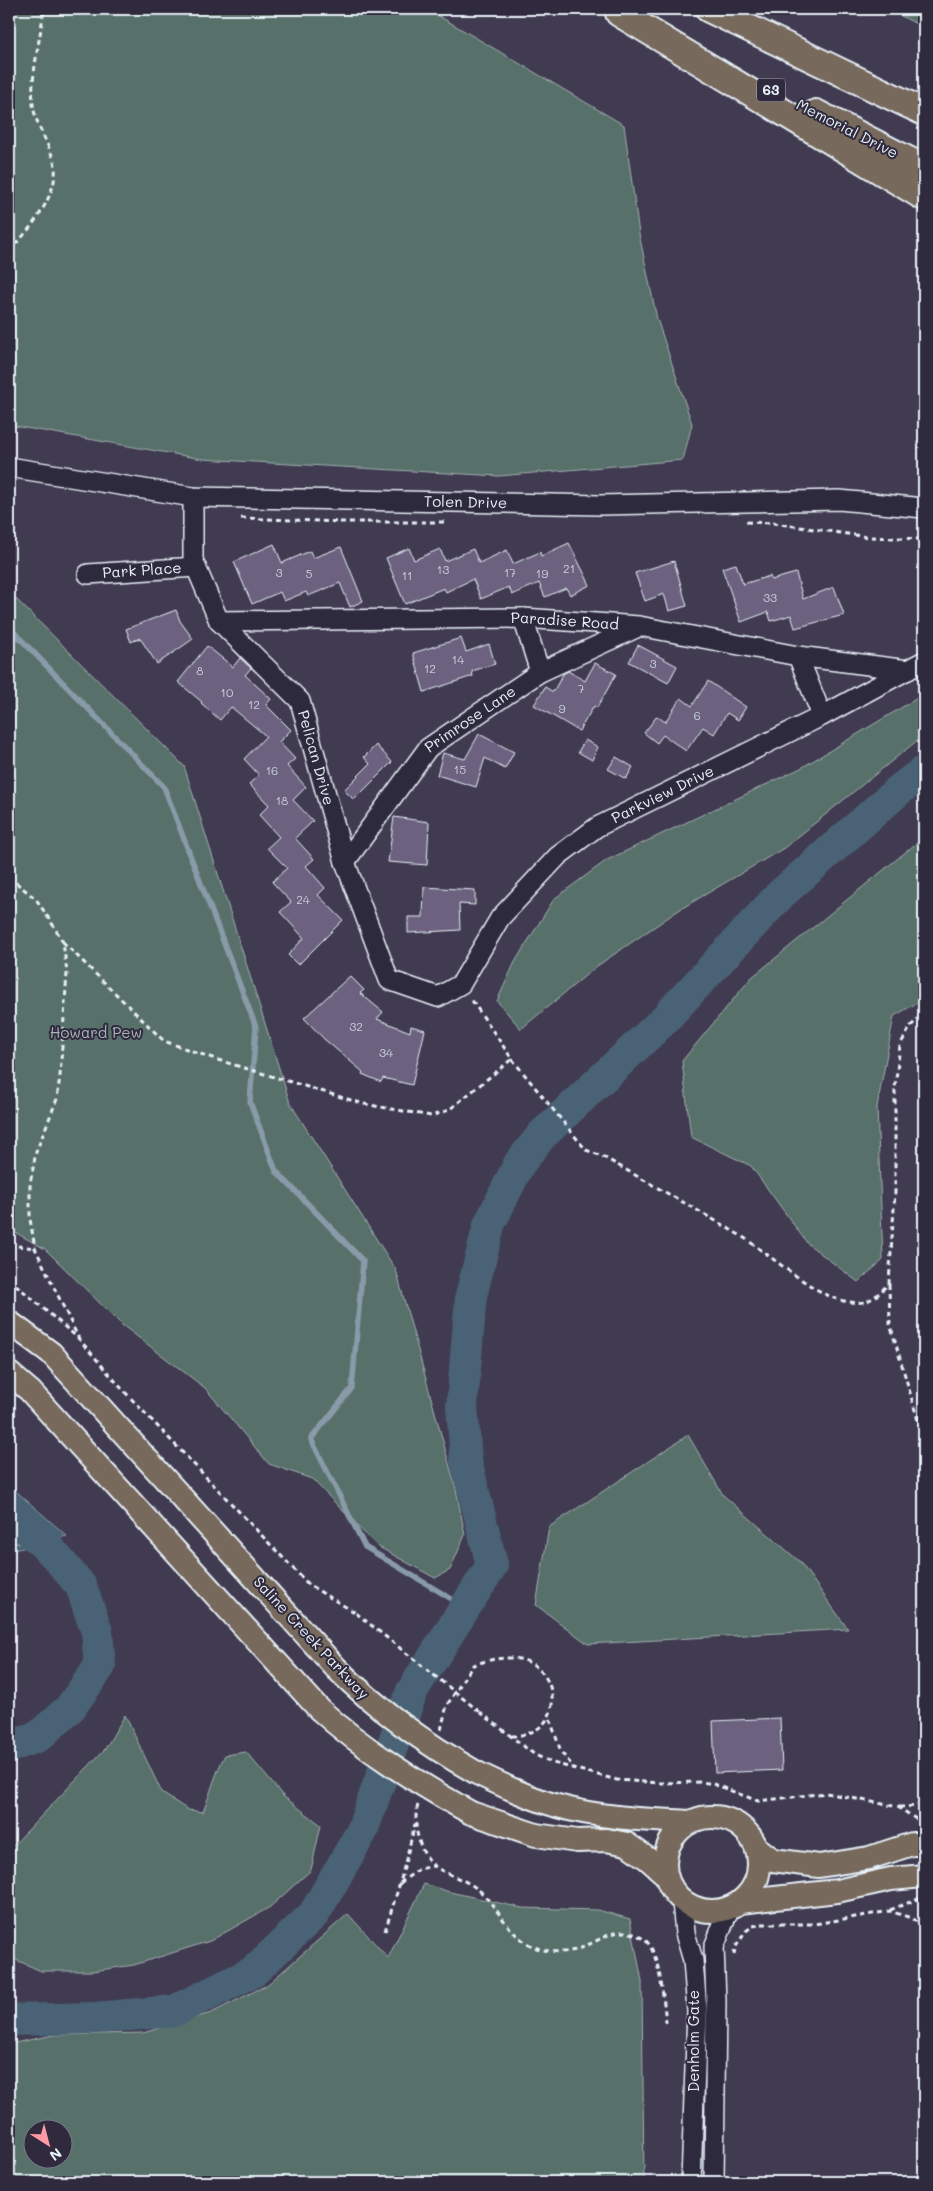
<svg xmlns="http://www.w3.org/2000/svg" width="933" height="2191" viewBox="0 0 933 2191" font-family="Mali,sans-serif">
<style>
.green{fill:#596f6a;stroke:#a0b0b1;fill-rule:evenodd}
.water{fill:#4a6274;stroke:#899ba9}
.lines{fill:none;stroke-linecap:round;stroke-linejoin:round}
.shore{stroke:#a9b8c3;stroke-width:1}
.stream{stroke:#899ba9;stroke-width:5.5}
.river{stroke:#4a6274;stroke-width:32}
.building{fill:#6c6280;stroke:#e8f1f8}
.minor-casing{stroke:#e8f1f8;stroke-width:22}
.major-casing{stroke:#e8f1f8;stroke-width:26}
.highway-casing{stroke:#e8f1f8;stroke-width:30}
.path{stroke:#e8f1f8;stroke-width:3;stroke-dasharray:5 4;stroke-linecap:butt}
.minor{stroke:#2f2a3d;stroke-width:19}
.major{stroke:#77695c;stroke-width:22}
.highway{stroke:#77695c;stroke-width:26}
.major-bridge-casing{stroke:#e8f1f8;stroke-width:26;stroke-linecap:butt}
.path-bridge{stroke:#e8f1f8;stroke-width:3;stroke-dasharray:5 4;stroke-linecap:butt}
.major-bridge{stroke:#77695c;stroke-width:22}
.labels{text-anchor:middle;stroke-width:4;stroke-linejoin:round;paint-order:stroke}
.number-label{font-size:12px;fill:#c9cdda}
.shield{fill:#2f2a3d;stroke:#b0b5c0;stroke-width:1}
.shield-label{font-size:14px;font-weight:bold;fill:#e8f1f8}
.street-label{font-size:15px;fill:#e8f1f8;stroke:#2f2a3d}
.park-label{font-size:15px;fill:#a8b6b8;stroke:#2f2a3d}
</style>
<rect width="100%" height="100%" fill="#413b51"/>
<filter id="ink" filterUnits="userSpaceOnUse"><feTurbulence type="fractalNoise" baseFrequency=".02" numOctaves="2"/><feDisplacementMap in="SourceGraphic" scale="10" xChannelSelector="R" yChannelSelector="G"/><feConvolveMatrix kernelMatrix="1 2 1 2 8 2 1 2 1" color-interpolation-filters="sRGB"/></filter>
<g filter="url(#ink)">
<path class="green" d="M9,9H427L624,125L639,234L657,319L692,424L683,460L499,476L202,459L9,425Z
M888,9H924V28Z
M9,592L184,766L290,1103L396,1270L456,1489L465,1535L450,1570L435,1578L377,1546L312,1479L269,1464L205,1388L122,1325L45,1249L9,1229Z
M924,694V735L784,848L679,910L597,966L521,1029L497,1001L515,962L554,899L607,860L801,768Z
M924,837V999L894,1016L877,1107L883,1260L858,1282L807,1243L751,1166L691,1137L682,1061L751,978Z
M688,1435L723,1495L800,1562L848,1629L588,1644L536,1605L549,1527Z
M125,1715L162,1793L188,1810L203,1812C211,1792 215,1774 225,1755L246,1752L283,1796L321,1825L311,1870L270,1907L210,1941L134,1965L93,1971H41L12,1958L9,1946V1850L105,1749Z
M424,1884L450,1892L522,1908L598,1910L630,1919L642,1981L644,2182H9V2044L54,2035L143,2033L211,2013L267,1985L348,1914L388,1958ZM62,2128V2158H32V2128Z"/>
<path class="water" d="M9,1485L67,1536L19,1549L9,1545Z"/>
<g class="lines">
<path class="shore" d="M9,1492L54,1533L52,1535L20,1544L9,1541
M9,1500L41,1530L39,1532L20,1537L9,1535"/>
<path class="stream" d="M9,627L164,787L256,1027L250,1102L276,1171L363,1261L352,1388L311,1439L365,1547L465,1607"/>
<path class="river" d="M9,1512L53,1553L81,1586L97,1632L100,1666L70,1708L39,1736L9,1747
M9,2020L95,2018L174,2011L253,1972L314,1914L362,1831L412,1691L492,1565L466,1461L462,1406L471,1296L489,1225L519,1164L542,1135L662,1022L781,894L899,790L924,771"/>
</g>
<path class="building" d="M569,543L590,585L570,595L566,588L545,597L539,583L512,595L509,587L481,599L473,579L446,592L444,588L405,604L386,558L409,548L414,560L440,549L445,561L473,549L479,563L507,550L513,564L540,552L541,556Z
M274,544L282,563L310,551L313,558L341,547L363,601L350,607L340,583L308,596L306,592L284,601L280,592L252,604L234,562Z
M674,561L687,606L669,611L664,594L645,601L635,573Z
M736,564L743,584L770,576L771,580L796,573L803,599L834,587L844,615L795,628L791,615L771,621L768,612L741,622L722,568Z
M176,610L180,621L193,639L157,664L140,638L131,642L126,629Z
M461,638L466,652L489,644L495,664L472,671L473,676L424,692L413,653Z
M638,645L677,666L668,683L629,662Z
M207,646L233,667L240,658L251,668L245,675L271,699L266,705L291,730L279,742L295,759L287,766L306,787L293,800L313,821L295,838L314,859L306,866L325,888L318,895L343,920L298,965L288,955L304,938L280,912L291,902L272,882L287,868L267,848L279,837L259,815L269,805L249,784L259,775L244,759L266,736L231,707L220,720L201,703L202,702L178,682Z
M595,663L616,674L597,708L594,706L579,731L534,705L545,687L553,692L563,674L568,671L585,681Z
M708,681L746,707L738,720L727,713L714,734L703,727L686,751L663,735L657,743L644,733L657,716L665,722L681,698L692,706Z
M479,734L514,752L505,769L485,758L476,787L437,775L443,753L465,759Z
M585,740L598,747L592,760L578,752Z
M376,745L392,762L354,800L344,790L370,764L364,757Z
M616,757L633,767L626,779L608,769Z
M394,817L429,822L427,865L388,862Z
M424,887L475,890V905L459,904L460,930L408,933V917H423Z
M350,976L364,990L360,993L383,1012L377,1019L410,1032L411,1026L425,1030L412,1085L383,1078L381,1082L362,1074L363,1072L324,1039L304,1018Z
M780,1718L782,1770L715,1773L713,1721Z"/>
<g class="lines">
<defs>
<g id="minor">
<path id="s1" d="M9,467L193,497L600,505L839,500L924,508"/>
<path id="s2" d="M193,497V560L219,621L300,701L345,862L389,980L438,997L461,984L500,918L558,856L597,827L822,716L924,661"/>
<path id="s3" d="M88,574L196,567"/>
<path d="M523,618L540,672"/>
<path id="s4" d="M219,621L523,618L639,626L798,656L908,670"/>
<path d="M798,656L822,716"/>
<path id="s5" d="M345,862L428,748L540,672L638,627"/>
<path d="M682,1901L685,1933L693,1960L697,2011L691,2182"/>
<path d="M714,2182L716,2001L714,1947L729,1909"/>
</g>
<path id="major" d="M9,1322L51,1353L336,1668
M9,1373L30,1391L319,1709
M477,1773C502,1785 527,1797 554,1805C598,1818 646,1820 691,1822
M471,1813L536,1835L577,1841L606,1840L627,1844L648,1859L666,1875
M665 1864a47 47 0 1 1 94 0a47 47 0 1 1-94 0Z
M756,1847L773,1860L819,1866L869,1858L912,1844H924
M740,1902L837,1891L891,1879L924,1876"/>
<path id="highway" d="M709,9L924,112
M619,13L924,197
M816,113L924,168"/>
</defs>
<use href="#minor" class="minor-casing"/>
<use href="#major" class="major-casing"/>
<use href="#highway" class="highway-casing"/>
<path class="path" d="M9,250C29,233 62,190 54,161C48,142 35,124 33,104C30,80 41,34 44,9
M241,518L342,522H444
M746,522L773,523L868,537L924,539
M9,877L36,899L53,925L63,942L67,973L60,1076L57,1099L36,1152L30,1184V1219L35,1248L79,1339
M63,942L164,1041L218,1060L364,1104L431,1116L449,1110L512,1059L471,999
M512,1059L586,1150L602,1156C648,1183 695,1208 741,1236C768,1253 814,1295 844,1301C867,1306 874,1299 889,1283L895,1193V1088L900,1045L911,1026L924,1012
M9,1245L35,1248
M9,1279L79,1339L122,1389L309,1585L356,1613
M889,1284L890,1324L924,1441
M480,1712L535,1755L553,1763L617,1780L659,1783L702,1782L713,1784L758,1801L826,1793L898,1807L919,1821L924,1822
M550,1719L561,1752L574,1768
M441,1730L447,1705L473,1665C488,1660 503,1656 519,1659C559,1666 570,1734 512,1736
M418,1805C412,1823 419,1856 436,1867C451,1877 469,1880 482,1893C503,1914 512,1943 544,1950C554,1952 565,1953 575,1950C600,1943 617,1920 645,1940C660,1952 664,2004 666,2023
M899,1807C908,1806 918,1808 924,1801
M400,1883L419,1869L434,1866
M890,1910L918,1899H924
M385,1931L400,1883L415,1824
M734,1955L735,1948L746,1931L753,1926L763,1924H815L890,1911L911,1918L924,1927"/>
<use href="#minor" class="minor"/>
<use href="#major" class="major"/>
<use href="#highway" class="highway"/>
<defs>
<path id="major-bridge" d="M336,1668C379,1711 424,1743 477,1773
M319,1709C364,1750 418,1783 471,1813"/>
</defs>
<use href="#major-bridge" class="major-bridge-casing"/>
<path class="path-bridge" d="M356,1613L480,1712"/>
<use href="#major-bridge" class="major-bridge"/>
</g>
</g>
<g class="labels">
<g class="number-label">
<text x="569" y="573">21</text>
<text x="443" y="574">13</text>
<text x="279" y="577">3</text>
<text x="510" y="577">17</text>
<text x="309" y="578">5</text>
<text x="542" y="578">19</text>
<text x="407" y="580">11</text>
<text x="770" y="602">33</text>
<text x="458" y="664">14</text>
<text x="653" y="668">3</text>
<text x="430" y="673">12</text>
<text x="200" y="675">8</text>
<text x="581" y="693">7</text>
<text x="227" y="697">10</text>
<text x="254" y="709">12</text>
<text x="562" y="713">9</text>
<text x="697" y="720">6</text>
<text x="460" y="774">15</text>
<text x="272" y="775">16</text>
<text x="282" y="805">18</text>
<text x="303" y="904">24</text>
<text x="356" y="1031">32</text>
<text x="386" y="1057">34</text>
</g>
<rect class="shield" x="757" y="78.5" width="28" height="23" rx="4"/>
<g class="shield-label">
<text x="771" y="95">63</text>
</g>
<g class="street-label">
<text transform="translate(847 129) rotate(27)" y="5">Memorial Drive</text>
<text dy="5" stroke="none"><textPath href="#s1" startOffset="459">Tolen Drive</textPath></text>
<text dy="5" stroke="none"><textPath href="#s3" startOffset="54">Park Place</textPath></text>
<text dy="5" stroke="none"><textPath href="#s4" startOffset="346">Paradise Road</textPath></text>
<text dy="5" stroke="none"><textPath href="#s5" startOffset="192">Primrose Lane</textPath></text>
<text dy="5" stroke="none"><textPath href="#s2" startOffset="302">Pelican Drive</textPath></text>
<text dy="5" stroke="none"><textPath href="#s2" startOffset="898">Parkview Drive</textPath></text>
<text transform="translate(311 1638) rotate(47)" y="5">Saline Creek Parkway</text>
<text transform="translate(694 2041) rotate(-90)" y="5">Denholm Gate</text>
</g>
<g class="park-label">
<text x="96" y="1038">Howard Pew</text>
</g>
</g>
<rect width="933" height="2191" fill="none" stroke="#2f2a3d" stroke-width="30"/>
<rect x="15" y="15" width="903" height="2161" fill="none" stroke="#e8f1f8" stroke-width="2" filter="url(#ink)"/>
<g transform="translate(48 2144) rotate(144)"><circle r="24" fill="#2f2a3d" stroke="#797a88"/>
<path d="M0-4L9 19L0 12L-9 19Z" fill="#ff9aa2"/>
<text y="-8" font-size="14" font-weight="bold" text-anchor="middle" fill="#e8f1f8">N</text>
</g>
</svg>
